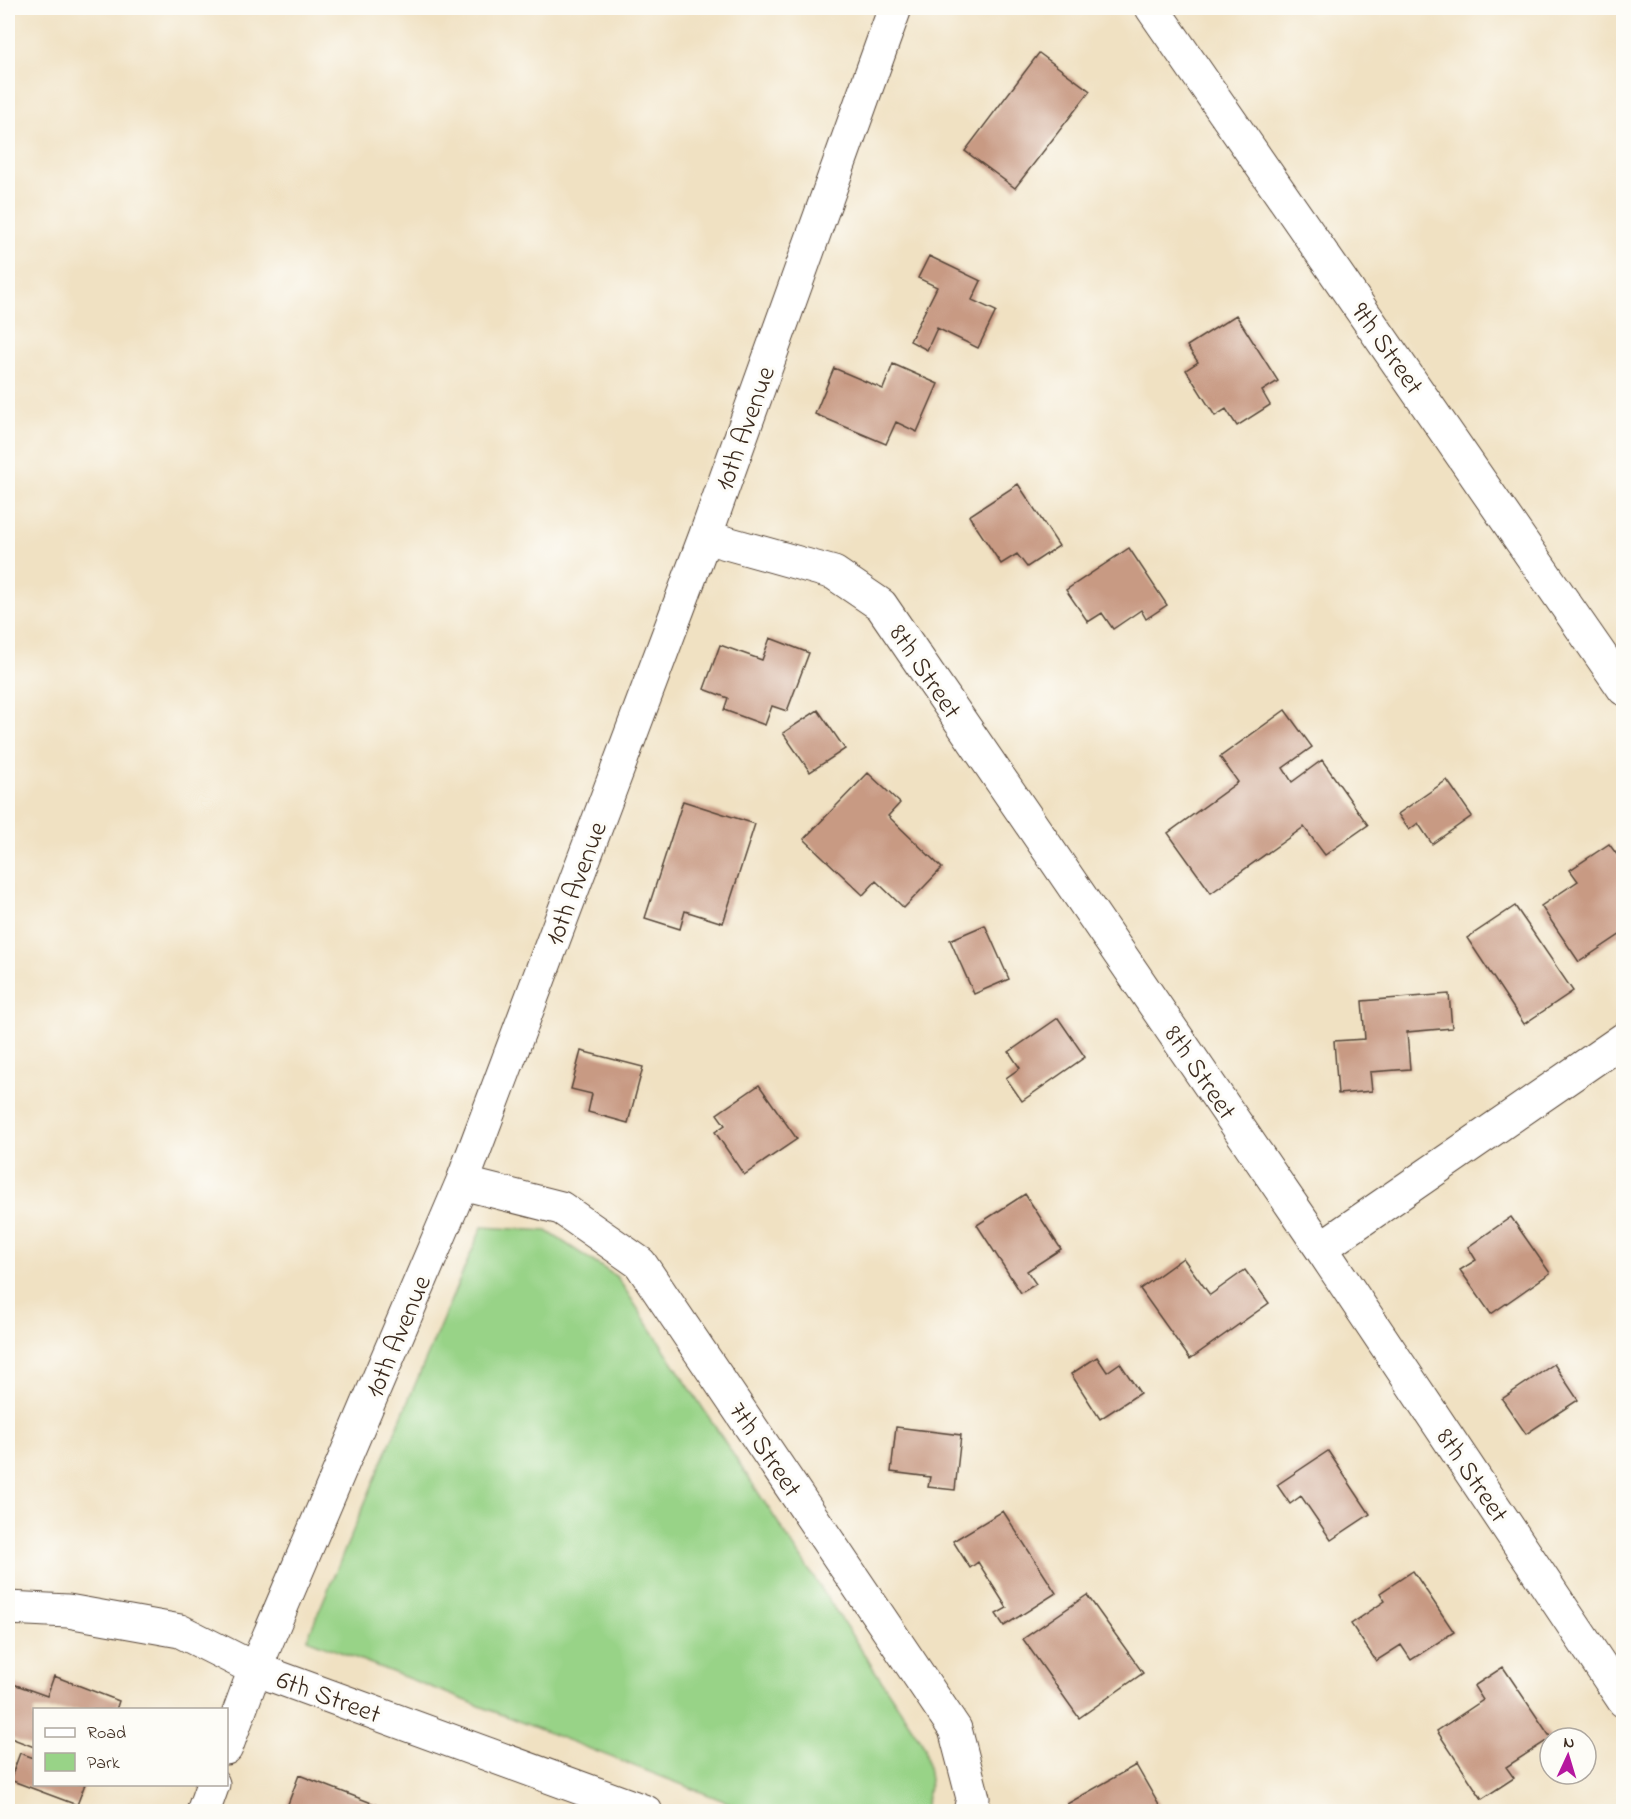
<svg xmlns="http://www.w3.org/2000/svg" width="1631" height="1819" viewBox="0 0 1631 1819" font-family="'Indie Flower',sans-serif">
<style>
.green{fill:#98d387;stroke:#6a7e52;stroke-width:1.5}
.building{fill:#c89a83}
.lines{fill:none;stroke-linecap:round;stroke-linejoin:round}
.minor-casing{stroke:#564537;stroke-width:35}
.minor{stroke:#fff;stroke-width:33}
.labels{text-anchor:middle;stroke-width:6;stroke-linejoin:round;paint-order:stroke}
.street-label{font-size:27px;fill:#3b2a1e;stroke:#fdfcf7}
</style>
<rect width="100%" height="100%" fill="#fdfcf7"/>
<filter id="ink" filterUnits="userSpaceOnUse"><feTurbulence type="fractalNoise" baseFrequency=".0167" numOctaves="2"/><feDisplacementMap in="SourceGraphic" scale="12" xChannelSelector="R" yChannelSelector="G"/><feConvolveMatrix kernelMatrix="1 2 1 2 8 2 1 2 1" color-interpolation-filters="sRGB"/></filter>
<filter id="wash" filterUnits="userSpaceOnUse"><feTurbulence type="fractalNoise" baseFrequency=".008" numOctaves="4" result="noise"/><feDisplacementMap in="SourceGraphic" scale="24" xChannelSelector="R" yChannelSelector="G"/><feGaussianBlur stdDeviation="1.35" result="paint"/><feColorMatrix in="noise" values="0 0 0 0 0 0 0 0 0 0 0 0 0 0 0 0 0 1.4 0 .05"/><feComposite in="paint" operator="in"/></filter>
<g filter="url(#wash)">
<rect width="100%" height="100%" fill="#f0e1c2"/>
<path class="green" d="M482,1227L547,1231L617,1277L925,1747L930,1780L925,1811H750L307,1639Z"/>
<g id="blocks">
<path class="building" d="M1039,53L1090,91L1015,188L965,151Z
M929,256L981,281L972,300L996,311L978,348L937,328L927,350L910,341L937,287L918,278Z
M1236,315L1278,381L1262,391L1270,405L1237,426L1226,409L1215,416L1186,370L1198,362L1187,346Z
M893,364L938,384L917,432L896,422L886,444L815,414L834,368L883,389Z
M1018,484L1059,546L1027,567L1017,554L1001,564L969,516Z
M1129,548L1167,605L1146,619L1141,610L1113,629L1102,613L1088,622L1066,590Z
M770,638L809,653L787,711L772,706L765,725L724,710L728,698L704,689L720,645L762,660Z
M818,710L845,749L810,772L783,733Z
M1285,710L1312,747L1283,768L1292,782L1322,760L1368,825L1325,855L1304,827L1211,893L1168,833L1238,782L1220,757Z
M868,773L900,803L888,816L942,868L904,908L876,881L863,895L804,839Z
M1447,780L1472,816L1432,844L1418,823L1409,830L1398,814Z
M683,801L755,824L723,923L685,911L680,929L645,918Z
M1609,844L1624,864V932L1579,962L1541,906L1578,881L1570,870Z
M1515,906L1573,991L1524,1024L1467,938Z
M985,925L1009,979L974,994L950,940Z
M1449,994L1452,1028L1407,1032L1410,1069L1370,1072L1372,1091L1338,1094L1334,1041L1365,1039L1362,1001Z
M1058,1018L1085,1057L1022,1101L1006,1078L1020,1068L1009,1052Z
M581,1051L643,1067L628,1123L588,1112L592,1094L571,1089Z
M759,1085L797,1139L744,1175L715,1132L725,1125L717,1114Z
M1025,1194L1061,1249L1027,1271L1036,1284L1021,1293L977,1225Z
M1511,1217L1550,1273L1491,1314L1460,1270L1476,1260L1468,1247Z
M1183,1258L1210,1295L1245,1270L1269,1303L1190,1359L1140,1289Z
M1097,1357L1107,1372L1120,1363L1140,1393L1100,1419L1071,1374Z
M1554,1364L1578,1400L1526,1434L1502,1399Z
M896,1427L961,1435L955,1490L928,1487L930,1477L891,1472Z
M1328,1451L1370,1514L1331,1540L1301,1496L1290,1504L1277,1485Z
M1003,1511L1056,1593L1004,1626L996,1614L1007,1608L978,1562L970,1568L953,1541Z
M1413,1571L1454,1632L1411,1660L1401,1645L1376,1661L1351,1624L1385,1601L1380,1593Z
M1087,1595L1143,1673L1079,1718L1023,1639Z
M1503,1667L1551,1738L1506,1767L1514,1778L1482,1799L1437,1731L1483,1700L1474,1686Z
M54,1676L119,1701L116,1710H34V1747L8,1737V1682L47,1696Z
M20,1753L34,1758V1784H85L77,1805L10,1780Z
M1136,1765L1160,1807L1152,1812H1072L1067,1804Z
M299,1775L382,1807L380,1812H285Z"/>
</g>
</g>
<g filter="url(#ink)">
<use href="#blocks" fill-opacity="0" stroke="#564537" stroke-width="1.5"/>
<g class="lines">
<defs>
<path id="minor" d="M1152,8L1624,689
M705,537L834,573L881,605L1321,1248L1624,1701
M462,1183L561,1208L640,1263L955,1729L973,1798L970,1812
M1321,1248L1624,1039
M8,1608L68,1611L180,1631L255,1669L646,1812
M226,1748L255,1669L462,1183L705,537L895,8
M203,1812L213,1784"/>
</defs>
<use href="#minor" class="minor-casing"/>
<use href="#minor" class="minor"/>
</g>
</g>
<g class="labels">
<g class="street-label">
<text transform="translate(1388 348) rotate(55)" y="9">9th Street</text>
<text transform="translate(744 428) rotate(-70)" y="9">10th Avenue</text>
<text transform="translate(926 671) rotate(56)" y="9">8th Street</text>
<text transform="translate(575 883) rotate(-69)" y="9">10th Avenue</text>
<text transform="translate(1201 1072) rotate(56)" y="9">8th Street</text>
<text transform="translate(397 1336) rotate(-67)" y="9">10th Avenue</text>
<text transform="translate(766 1449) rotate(56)" y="9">7th Street</text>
<text transform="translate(1473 1475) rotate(56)" y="9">8th Street</text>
<text transform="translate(329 1696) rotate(20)" y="9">6th Street</text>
</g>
</g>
<rect width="1631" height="1819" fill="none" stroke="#fdfcf7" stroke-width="30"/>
<rect x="33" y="1708" width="195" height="78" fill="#fdfcf7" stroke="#afa8a0" stroke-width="1.5"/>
<rect x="45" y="1728" width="30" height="9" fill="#ffffff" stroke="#afa8a0" stroke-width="1.5"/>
<text x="87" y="1738" font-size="18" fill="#3b2a1e">Road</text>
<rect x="45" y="1753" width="30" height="18" fill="#98d387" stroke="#afa8a0" stroke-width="1.5"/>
<text x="87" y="1768" font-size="18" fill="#3b2a1e">Park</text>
<g transform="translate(1568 1756) rotate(4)"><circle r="28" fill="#fdfcf7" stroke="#afa8a0" stroke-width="1.5"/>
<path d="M0-4.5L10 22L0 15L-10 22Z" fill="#b5179e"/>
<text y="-9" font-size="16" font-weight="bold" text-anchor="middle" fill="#3b2a1e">N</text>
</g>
</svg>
